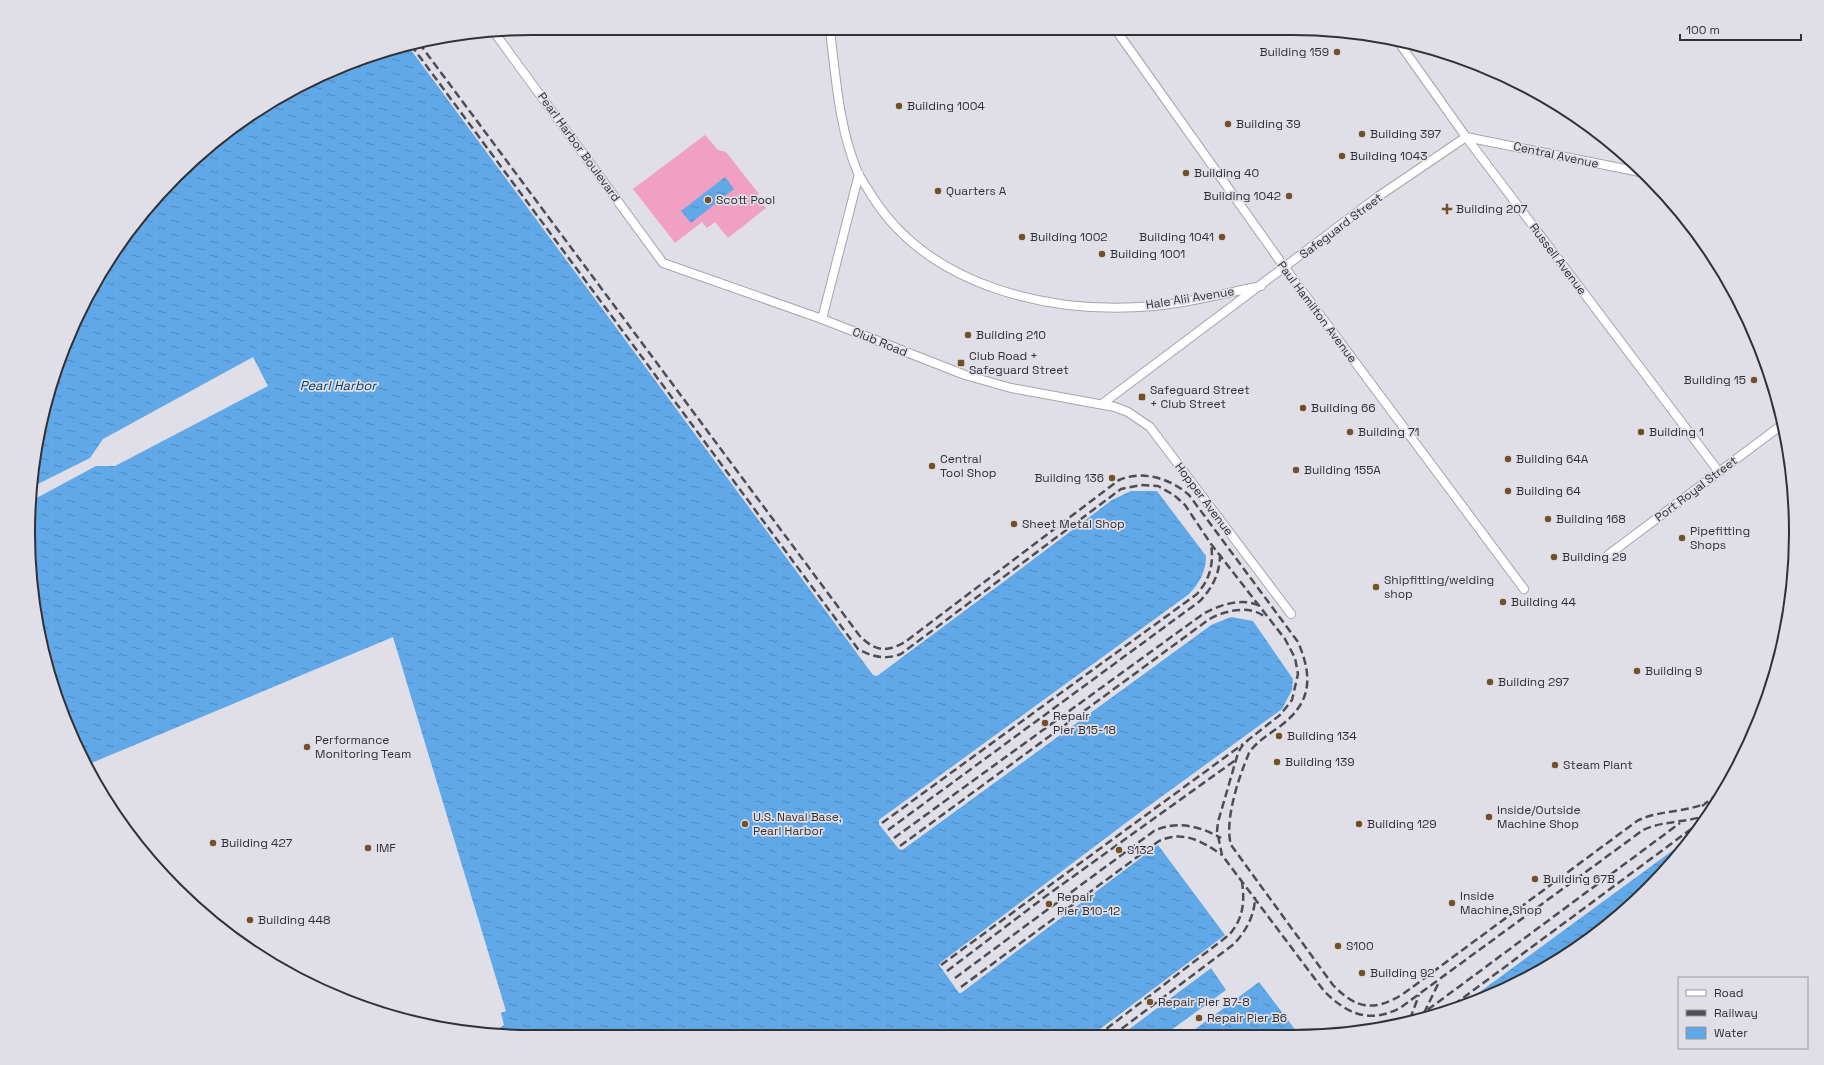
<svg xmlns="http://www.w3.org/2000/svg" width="1824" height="1065" viewBox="0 0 1824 1065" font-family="'Space Grotesk',sans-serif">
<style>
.pitch{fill:#f0a0c3}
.water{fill:url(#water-ripples)}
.pier{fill:#e0dee6}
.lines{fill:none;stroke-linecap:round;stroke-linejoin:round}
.minor-casing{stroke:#a6a4ac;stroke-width:10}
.minor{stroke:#fff;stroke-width:8}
.rail{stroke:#4e4d52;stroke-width:2.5;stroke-dasharray:8 4;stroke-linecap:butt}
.poi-dot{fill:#725128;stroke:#e0dee6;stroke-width:1.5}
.labels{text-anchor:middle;stroke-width:3.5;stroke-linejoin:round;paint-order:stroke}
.poi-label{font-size:12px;fill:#323135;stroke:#e0dee6;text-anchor:start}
.street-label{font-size:12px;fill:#323135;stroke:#e0dee6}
.water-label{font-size:13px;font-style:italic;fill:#033d65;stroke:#e0dee6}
.rim{fill:none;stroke:#323135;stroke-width:2}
</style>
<defs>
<pattern id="water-ripples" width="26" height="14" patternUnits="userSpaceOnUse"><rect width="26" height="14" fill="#60a8e7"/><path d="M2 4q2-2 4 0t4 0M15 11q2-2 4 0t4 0" fill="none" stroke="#5089bc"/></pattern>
</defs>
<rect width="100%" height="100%" fill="#e0dee6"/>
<path class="pitch" d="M705,135L718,150L726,152L759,194L756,196L766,208L728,238L715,222L707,228L702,222L675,243L633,189Z"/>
<path class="water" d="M408,46L873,675L877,676L1002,583L1112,500L1131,491H1157L1206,556C1206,572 1199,584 1188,595L879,820V824L899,849L902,850L1211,625L1231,617L1253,621L1293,679L1292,690L1282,709L1135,816L940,963L939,965L959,993H961L1158,845L1225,935L1091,1036H499L491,1034L504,1025L501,1013L506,1011L393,637L89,764L66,725L38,631L29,565L32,467L38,437L49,414L50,389L80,310L113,252L176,176L226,132L309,80L371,55Z
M725,177L734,189L691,223L681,211Z
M1691,837L1648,889L1544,969L1458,1008Z
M1211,968L1226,990L1163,1036H1120Z
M1259,982L1300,1036H1186Z"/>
<path class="pier" d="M253,357L268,386L115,466H96L31,501L32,487L90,458L103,439Z
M1188,595L1190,596L881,821V823L900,847L902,848L1210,623L1211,625L902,850L899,849L879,824V820Z
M1200,954L1201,956L1094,1036H1091Z
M1209,967L1211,968L1118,1036L1119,1034Z"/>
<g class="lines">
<defs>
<path id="minor" d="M1116,30L1285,268L1524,589
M830,31C836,78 839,129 858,173C862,181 868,189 872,196C930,288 1052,315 1154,306C1189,303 1226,293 1261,286
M494,32L663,263L822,319L965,375L1011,388L1115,407L1128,412L1150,427L1291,614
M1400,44L1466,137L1719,472
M1466,137L1645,173
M822,319L859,174
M1102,404L1379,196L1466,137
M1608,555L1783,424"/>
</defs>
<use href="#minor" class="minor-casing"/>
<use href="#minor" class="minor"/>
<path class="rail" d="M419,43L859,635C874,651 886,653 905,642L1119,480C1142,470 1170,478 1189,495L1298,642C1313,677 1312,703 1279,727C1268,735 1256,742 1249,753C1239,777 1224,820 1231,845L1333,985C1356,1009 1374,1012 1403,994L1637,821C1658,810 1684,813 1706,803
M411,45L858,649C872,657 886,660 901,654L1121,489L1141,485L1158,486L1174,495L1185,505L1211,544L1285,639L1295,658L1298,674L1292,700L1280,715L1248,740L1242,746L1238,753L1218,822L1217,831L1222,855L1324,991C1347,1014 1369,1024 1400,1008L1643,830C1664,820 1689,823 1710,814
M1702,806L1723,790
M882,823L1197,594C1210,579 1214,564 1211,544
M888,830L1200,601C1213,587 1220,573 1220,554
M894,838L1203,614C1219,605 1242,597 1260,606
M900,846L1208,620C1222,611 1250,604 1265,617
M941,965L1243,744
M947,971L1046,896L1237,759
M955,978L1154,831C1176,820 1200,826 1221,838
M961,987L1159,841C1183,830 1202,841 1222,855
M1444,1012L1706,818
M1424,1013L1439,982
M1418,1017L1680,823
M1410,1019L1419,995
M1097,1036L1229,935C1243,919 1245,903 1242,882
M1112,1036L1234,944C1246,931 1255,915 1255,897"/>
</g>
<g class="poi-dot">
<circle cx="1337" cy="52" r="4"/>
<circle cx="899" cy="106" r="4"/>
<circle cx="1228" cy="124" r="4"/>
<circle cx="1362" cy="134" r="4"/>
<circle cx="1342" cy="156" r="4"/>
<circle cx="1186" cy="173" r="4"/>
<circle cx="938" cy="191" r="4"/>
<circle cx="1289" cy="196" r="4"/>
<circle cx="708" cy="200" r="4"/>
<path d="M1445 203h4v4h4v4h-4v4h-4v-4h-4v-4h4z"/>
<circle cx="1022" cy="237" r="4"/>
<circle cx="1222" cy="237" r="4"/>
<circle cx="1102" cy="254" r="4"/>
<circle cx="968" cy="335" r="4"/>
<rect x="957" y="359" width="8" height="8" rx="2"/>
<circle cx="1754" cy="380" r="4"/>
<rect x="1138" y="393" width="8" height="8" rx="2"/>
<circle cx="1303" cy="408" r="4"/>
<circle cx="1350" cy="432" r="4"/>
<circle cx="1641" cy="432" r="4"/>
<circle cx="1508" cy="459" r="4"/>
<circle cx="932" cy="466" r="4"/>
<circle cx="1296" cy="470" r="4"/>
<circle cx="1112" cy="478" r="4"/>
<circle cx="1508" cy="491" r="4"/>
<circle cx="1548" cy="519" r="4"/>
<circle cx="1014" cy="524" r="4"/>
<circle cx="1682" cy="538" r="4"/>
<circle cx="1554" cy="557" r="4"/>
<circle cx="1376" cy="587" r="4"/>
<circle cx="1503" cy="602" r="4"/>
<circle cx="1637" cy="671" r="4"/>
<circle cx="1490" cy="682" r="4"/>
<circle cx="1045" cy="723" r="4"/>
<circle cx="1279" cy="736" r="4"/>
<circle cx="307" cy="747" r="4"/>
<circle cx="1277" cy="762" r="4"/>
<circle cx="1555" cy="765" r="4"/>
<circle cx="1489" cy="817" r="4"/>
<circle cx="745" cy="824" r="4"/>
<circle cx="1359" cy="824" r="4"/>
<circle cx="213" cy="843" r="4"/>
<circle cx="368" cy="848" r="4"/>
<circle cx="1119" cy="850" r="4"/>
<circle cx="1535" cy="879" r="4"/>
<circle cx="1452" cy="903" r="4"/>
<circle cx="1049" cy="904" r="4"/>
<circle cx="250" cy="920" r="4"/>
<circle cx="1338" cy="946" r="4"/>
<circle cx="1362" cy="973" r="4"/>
<circle cx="1150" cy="1002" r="4"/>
<circle cx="1199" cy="1018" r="4"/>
</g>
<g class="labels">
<g class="poi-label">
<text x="1329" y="56" text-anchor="end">Building 159</text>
<text x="907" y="110">Building 1004</text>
<text x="1236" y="128">Building 39</text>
<text x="1370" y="138">Building 397</text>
<text x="1350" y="160">Building 1043</text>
<text x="1194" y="177">Building 40</text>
<text x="946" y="195">Quarters A</text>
<text x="1281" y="200" text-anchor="end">Building 1042</text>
<text x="716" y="204">Scott Pool</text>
<text x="1456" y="213">Building 207</text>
<text x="1030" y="241">Building 1002</text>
<text x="1214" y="241" text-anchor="end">Building 1041</text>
<text x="1110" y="258">Building 1001</text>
<text x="976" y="339">Building 210</text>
<text x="969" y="360">Club Road +<tspan x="969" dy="14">Safeguard Street</tspan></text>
<text x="1746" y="384" text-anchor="end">Building 15</text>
<text x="1150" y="394">Safeguard Street<tspan x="1150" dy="14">+ Club Street</tspan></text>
<text x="1311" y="412">Building 66</text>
<text x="1358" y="436">Building 71</text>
<text x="1649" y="436">Building 1</text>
<text x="940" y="463">Central<tspan x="940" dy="14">Tool Shop</tspan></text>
<text x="1516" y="463">Building 64A</text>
<text x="1304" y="474">Building 155A</text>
<text x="1104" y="482" text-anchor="end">Building 136</text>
<text x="1516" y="495">Building 64</text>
<text x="1556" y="523">Building 168</text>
<text x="1022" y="528">Sheet Metal Shop</text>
<text x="1690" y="535">Pipefitting<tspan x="1690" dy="14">Shops</tspan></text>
<text x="1562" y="561">Building 29</text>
<text x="1384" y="584">Shipfitting/welding<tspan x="1384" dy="14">shop</tspan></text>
<text x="1511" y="606">Building 44</text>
<text x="1645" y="675">Building 9</text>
<text x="1498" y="686">Building 297</text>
<text x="1053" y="720">Repair<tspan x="1053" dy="14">Pier B15-18</tspan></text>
<text x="1287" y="740">Building 134</text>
<text x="315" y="744">Performance<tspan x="315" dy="14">Monitoring Team</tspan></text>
<text x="1285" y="766">Building 139</text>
<text x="1563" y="769">Steam Plant</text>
<text x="1497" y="814">Inside/Outside<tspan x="1497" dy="14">Machine Shop</tspan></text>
<text x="753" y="821">U.S. Naval Base,<tspan x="753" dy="14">Pearl Harbor</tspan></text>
<text x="1367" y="828">Building 129</text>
<text x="221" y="847">Building 427</text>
<text x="376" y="852">IMF</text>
<text x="1127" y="854">S132</text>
<text x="1543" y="883">Building 67B</text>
<text x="1460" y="900">Inside<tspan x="1460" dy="14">Machine Shop</tspan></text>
<text x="1057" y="901">Repair<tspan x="1057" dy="14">Pier B10-12</tspan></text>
<text x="258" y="924">Building 448</text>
<text x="1346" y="950">S100</text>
<text x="1370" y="977">Building 92</text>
<text x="1158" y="1006">Repair Pier B7-8</text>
<text x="1207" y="1022">Repair Pier B6</text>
</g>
<g class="street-label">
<text transform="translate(579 147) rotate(54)" y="4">Pearl Harbor Boulevard</text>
<text transform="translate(1556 155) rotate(12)" y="4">Central Avenue</text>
<text transform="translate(1341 226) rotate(-37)" y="4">Safeguard Street</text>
<text transform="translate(1558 259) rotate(53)" y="4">Russell Avenue</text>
<text transform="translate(1190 298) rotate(-9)" y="4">Hale Alii Avenue</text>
<text transform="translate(1317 312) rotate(53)" y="4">Paul Hamilton Avenue</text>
<text transform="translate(880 342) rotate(22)" y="4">Club Road</text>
<text transform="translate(1696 489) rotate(-37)" y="4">Port Royal Street</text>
<text transform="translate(1204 499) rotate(53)" y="4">Hopper Avenue</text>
</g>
<g class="water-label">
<text x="338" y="390">Pearl Harbor</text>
</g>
</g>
<path d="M0 0H1824V1065H0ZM532 35H1292A497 497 0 0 1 1789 532V533A497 497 0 0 1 1292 1030H532A497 497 0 0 1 35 533V532A497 497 0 0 1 532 35Z" fill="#e0dee6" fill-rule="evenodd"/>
<path class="rim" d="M532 35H1292A497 497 0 0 1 1789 532V533A497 497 0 0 1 1292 1030H532A497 497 0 0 1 35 533V532A497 497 0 0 1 532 35Z"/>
<rect x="1678" y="977" width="130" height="72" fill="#e0dee6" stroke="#9a999f"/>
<rect x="1686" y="990" width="20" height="6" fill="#ffffff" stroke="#9a999f"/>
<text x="1714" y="997" font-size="12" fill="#323135">Road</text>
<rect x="1686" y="1010" width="20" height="6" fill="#4e4d52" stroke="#9a999f"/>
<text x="1714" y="1017" font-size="12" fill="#323135">Railway</text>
<rect x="1686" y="1027" width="20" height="12" fill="url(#water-ripples)" stroke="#9a999f"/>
<text x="1714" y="1037" font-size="12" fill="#323135">Water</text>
<path d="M1680 34v6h121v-6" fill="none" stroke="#323135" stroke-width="2"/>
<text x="1686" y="34" font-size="12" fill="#323135" stroke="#e0dee6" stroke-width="3" paint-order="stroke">100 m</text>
</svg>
